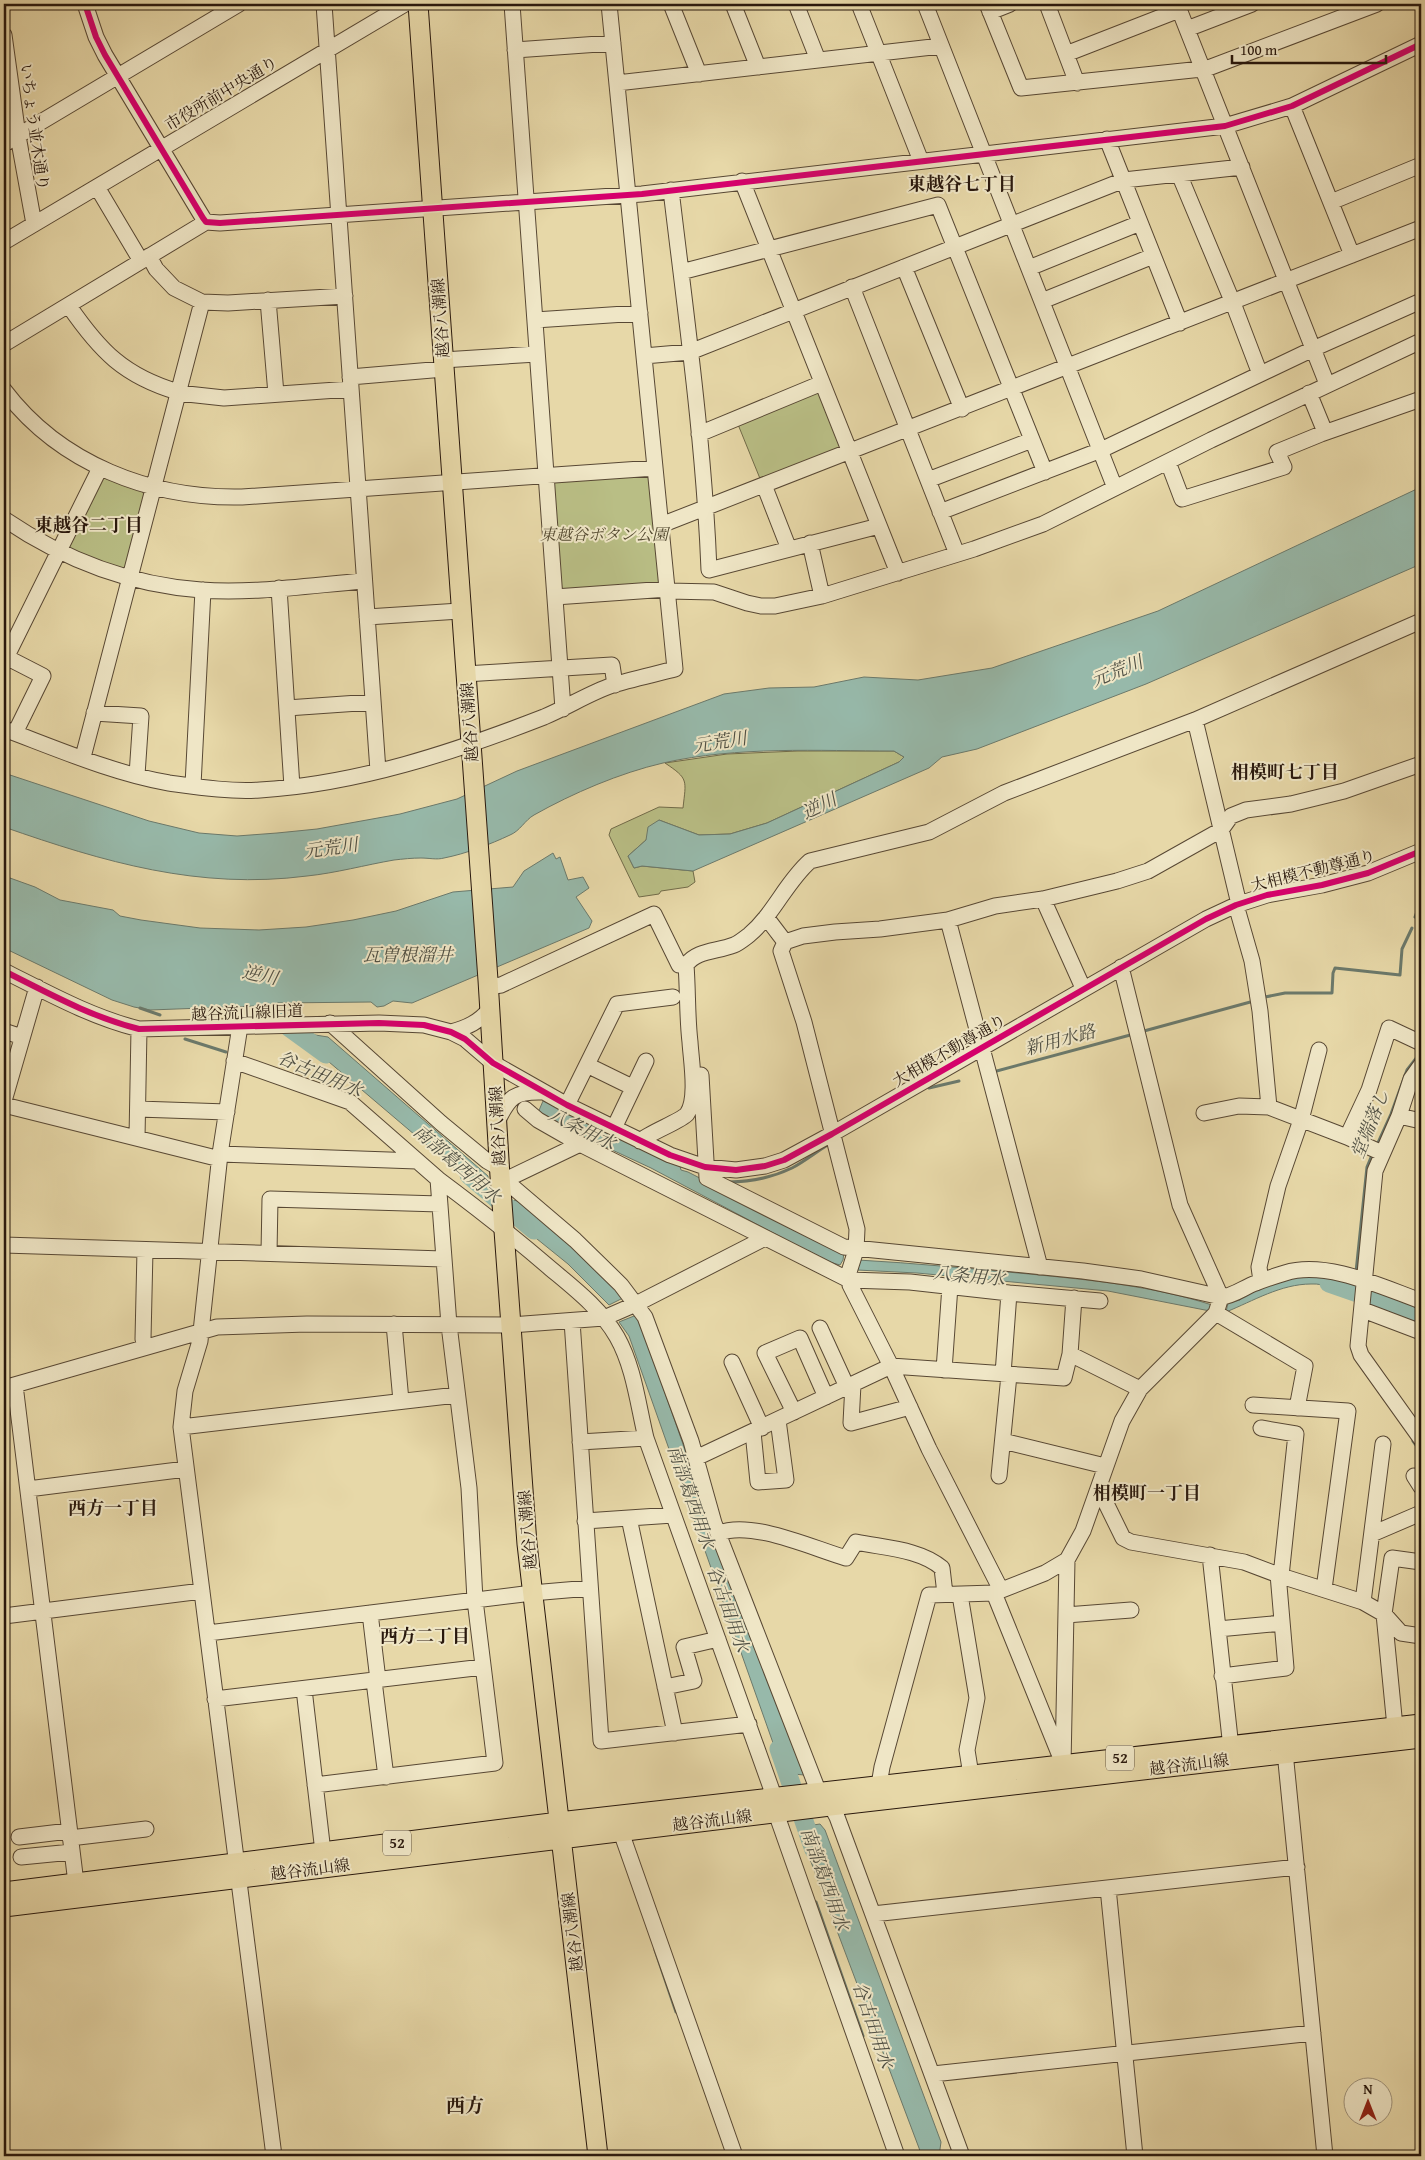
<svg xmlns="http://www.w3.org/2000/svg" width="1425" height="2160" viewBox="0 0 1425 2160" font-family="'Gentium Book Plus','Noto Serif JP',serif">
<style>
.green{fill:#b9be85;stroke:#716b49}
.water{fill:#97b9aa;stroke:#6b796b}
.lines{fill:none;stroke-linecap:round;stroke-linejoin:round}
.stream{stroke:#6b796b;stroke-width:3}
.river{stroke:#97b9aa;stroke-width:19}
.minor-casing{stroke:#584834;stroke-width:17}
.major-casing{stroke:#29180d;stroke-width:21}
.minor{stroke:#efe6c6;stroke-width:15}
.major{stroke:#e7d8a8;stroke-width:19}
.cycleway-casing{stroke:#efe6c6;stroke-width:9}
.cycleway{stroke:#d6006c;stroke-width:6}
.labels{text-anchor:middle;stroke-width:4;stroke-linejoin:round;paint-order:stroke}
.shield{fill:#efe6c6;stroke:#645644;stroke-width:1}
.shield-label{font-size:15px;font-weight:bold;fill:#29180d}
.street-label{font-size:16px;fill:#29180d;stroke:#efe6c6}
.park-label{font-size:16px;font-style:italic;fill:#544a31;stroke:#efe6c6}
.neighbourhood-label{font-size:18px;font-weight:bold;fill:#29180d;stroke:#efe6c6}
.water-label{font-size:18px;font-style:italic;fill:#505044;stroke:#efe6c6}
.quarter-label{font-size:19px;font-weight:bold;fill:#29180d;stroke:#efe6c6}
</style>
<rect width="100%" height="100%" fill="#e7d8a8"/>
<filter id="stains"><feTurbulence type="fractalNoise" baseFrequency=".004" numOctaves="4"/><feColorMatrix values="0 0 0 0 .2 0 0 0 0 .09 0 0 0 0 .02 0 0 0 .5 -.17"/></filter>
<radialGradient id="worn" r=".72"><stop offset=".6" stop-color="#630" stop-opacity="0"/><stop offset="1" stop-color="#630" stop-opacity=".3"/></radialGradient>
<path class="green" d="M815,391L820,393L842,447L761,481L737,422Z
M644,473L649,479L660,580L655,586L562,593L550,486L555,479Z
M107,478L142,491L146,498L128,567L121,571L70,552L68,544L100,479Z
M798,751H894L904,757L899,762L767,823L730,834L699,835L659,820L646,840L628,856L634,868L642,866L693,871L695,882L688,887L661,891L659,894L639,897L609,835L611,829L659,807L683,808C686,780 689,779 665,763L727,754Z"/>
<path class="water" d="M1421,487V564L1146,684L977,749L942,757L929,768L693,871L642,866L634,868L628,856L646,840L648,827L659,820L699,835L730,834L767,823L899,762L904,757L894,751C818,751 738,746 663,763C620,773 573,793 534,815C525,820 520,831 510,835C491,844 465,854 444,858C437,860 429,858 421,858C412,858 403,859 394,860C365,865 336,873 307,876C199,890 104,862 4,827V773L149,821L199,833L237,836L277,833L317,829L400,814L457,799L517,771L724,694L769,688L814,687L864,677L918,680L992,668L1158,611Z
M553,853L556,859L560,857L568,880L583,877L589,888L576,897L592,921L589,928L412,1003L393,1001L384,1006L377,1007L371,1002L277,1003L269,1010H262L256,1006L150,1010L134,1007L112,1000L4,948V881L8,883L10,878L35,887L60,900L113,910L120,916L141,920L200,928L259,930L306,927L353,920L396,911L453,892L513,887L524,871Z
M309,1034L328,1037L488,1176V1197L309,1045L305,1037Z
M543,1101L680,1166L681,1170L688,1172L844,1252L843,1260L840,1265L826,1261L651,1168L537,1115Z
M514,1200L520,1202L564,1238L623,1298L609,1305L568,1264L516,1222Z
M858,1260C915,1263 972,1269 1029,1274C1091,1280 1153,1286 1212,1305L1210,1311L1108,1291L917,1273L857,1270Z
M1305,1274L1352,1283V1296C1339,1291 1325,1283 1311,1284C1281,1284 1253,1301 1226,1312L1228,1303L1240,1300L1244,1293Z
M1374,1293L1421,1310V1321L1372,1304Z
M634,1316L638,1318L644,1333L711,1524L804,1775L783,1773L779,1764L778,1757L629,1336L619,1322Z
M820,1824L825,1830L941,2142L939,2156H922L802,1838L800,1827Z"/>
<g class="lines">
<path class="stream" d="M1415,917L1418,909H1421
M1265,997L1285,993H1332L1333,973L1335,968L1400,975L1402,949L1412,928
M140,1008L160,1015
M1144,1031L1254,1001
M185,1039L226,1052
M993,1072L1134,1034
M929,1088L959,1081
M1376,1147L1391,1114L1407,1070L1421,1052
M729,1182C750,1182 773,1177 792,1168C802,1163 815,1153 826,1146
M1356,1272L1367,1167L1372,1155
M1413,1441L1421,1452
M816,1902L863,2036
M655,1950L676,2012"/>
<path class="river" d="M263,985L264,1009L326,1054
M469,1175L534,1230
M1329,1283L1421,1315
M779,1749L814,1850"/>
<defs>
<path id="minor" d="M85,4L96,37L105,55L203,218L206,222L220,223L642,194L1225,126L1292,106L1421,44
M324,4L378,771
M512,4L563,709
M671,4L699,74
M733,4L758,67
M796,4L818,60
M859,4L921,161
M925,4L1115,488
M987,4L1021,88L1202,69
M1047,4L1077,83
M1177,4L1327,384
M990,12L1010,4
M1187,29L1252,4
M4,35L18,136L34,224
M515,50L613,43
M1066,54L1179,10
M1203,70L1377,4
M617,83L941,46
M1292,106L1352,255
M1107,139L1180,323
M4,144L239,4
M1179,174L1233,303L1260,374
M742,181L898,573
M97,187L141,261
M671,190C686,316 704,443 709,570L879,526
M1331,202L1421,165
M4,242L405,4
M149,256L156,269L174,288L202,302L228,303L345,296
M904,267L962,409
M1029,268L1140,223
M681,272L938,205L1045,472
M852,287L957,554
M268,300L276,394
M1042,301L1153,256
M69,306C100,351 124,376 178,392
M535,320L640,313
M4,344L206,222
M644,356L690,352L1124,180L1242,167
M443,360L537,354
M350,377L444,369
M4,390C60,464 151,499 242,497L655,468
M178,393L224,398L351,389
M1309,393L1325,432
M699,434L822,383
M1168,462L1182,499L1284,467L1277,452L1321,434L1421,399
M928,480L1032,440
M764,485L789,549
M940,512L1101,450L1313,349L1421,301
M4,519C63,559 130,585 201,590C252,594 313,585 364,581
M661,525L1421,228
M810,543L822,596
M279,588L292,787
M668,591L714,592L747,603L761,606H775L822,596L974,549L1043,524L1211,440L1421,341
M555,597L668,589
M367,617L460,611
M6,657L43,676L15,733
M4,662L100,468
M465,674L612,665L615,685
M287,708L373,702
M94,713L141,716L137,775
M1195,720L1239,904
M4,729C55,748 115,774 169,783C198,787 230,792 260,790C358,784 454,752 544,717C568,707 589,693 613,685C633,679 655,674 675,669L609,4
M83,757L202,302
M193,785L203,590
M1043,899L1083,988
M1236,905L1252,961L1260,1011L1269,1107
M766,917L785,942
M948,920L1040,1267
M4,971C48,993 91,1017 139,1029L379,1023L424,1025L451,1032L465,1039L493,1063L567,1105L670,1155L705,1167L736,1170L765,1166L784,1160L832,1134L1206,919L1236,905L1267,895L1322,885L1368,873L1421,851
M488,987L501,985L654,914L679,965H686
M330,1023L441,1123L487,1161L499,1168
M240,1026L220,1154L200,1341L185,1391L181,1427L274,2156
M4,1031L22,1037
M451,1032C467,1028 479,1022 490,1009
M234,1061L350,1102L438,1179L449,1325L469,1488L475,1600L495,1763L315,1785
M587,1065L632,1087
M1421,1065L1411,1079L1399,1116L1375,1171L1358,1346L1361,1355L1421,1439
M701,1075L707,1178L844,1247L1083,1271L1141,1279L1221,1297C1234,1296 1244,1287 1256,1283C1265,1279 1275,1276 1285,1273C1326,1260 1382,1287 1421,1301
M4,1101L37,987
M4,1105L220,1159
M567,1105L617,1004L673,997
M138,1109L227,1112
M525,1109L538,1120L580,1144
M1204,1113L1239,1106L1269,1107L1347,1137L1382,1153
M1399,1116L1421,1121
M497,1122C509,1097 514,1091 543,1092
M614,1128L646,1061
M1347,1137L1369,1090L1389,1028L1421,1043
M137,1138L139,1029
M640,1141C651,1132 681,1121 687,1114C698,1099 691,1060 690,1042C687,1017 688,991 686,965C697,950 716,952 734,945C739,943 745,938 749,935C774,914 786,882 810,861L929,832L1004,793L1195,720L1421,621
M220,1154L417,1161
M500,1176L575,1240L621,1285L645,1317L691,1441L714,1523L819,1793L831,1806L837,1817L962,2156
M438,1179C477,1208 514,1237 551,1269C575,1289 601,1309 617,1337C634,1367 638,1405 646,1438
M505,1180L580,1144L849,1280L910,1282L1009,1293L1003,1374
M4,1245L443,1259
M145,1250L143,1339L146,1347
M269,1253L270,1199L440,1204
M1261,1281L1259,1267L1278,1186L1301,1120L1319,1050
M1009,1293L1100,1301
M1363,1310L1421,1332
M1216,1313L1305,1366L1297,1408
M572,1321L601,1741L749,1724
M394,1324L401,1401
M820,1328L847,1387
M1070,1354L1140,1389
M732,1362L762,1428
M944,1370L950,1286
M853,1384L851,1423L910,1407
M15,1385L76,1883
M4,1388L217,1327L307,1324L511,1325L604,1318L636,1304L765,1238
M1253,1405L1348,1411L1324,1589
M794,1412L765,1353L800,1338L826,1397
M181,1427L457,1395
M1261,1428L1296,1434L1281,1576
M753,1432L758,1482L786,1480L778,1420
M1003,1441L1105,1466
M580,1442L646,1438L775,1799
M696,1458L891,1366L1064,1378L1070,1354L1074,1298
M999,1476L1009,1375
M1414,1476L1421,1487
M28,1489L186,1469
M1099,1489L1123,1538L1131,1542L1244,1562L1281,1576L1363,1602L1384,1614L1395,1727
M629,1518L675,1733
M585,1521L673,1515
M719,1533C752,1520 812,1548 846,1558L856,1542C884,1548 920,1549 942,1568L945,1594
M1372,1534L1421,1513
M1210,1555L1232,1757
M1421,1562L1392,1558L1384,1614L1401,1633L1421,1636
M1001,1590L929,1449L891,1366L850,1285L849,1272L856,1250L857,1229L804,1022L781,951L785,942L803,936L835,932L880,929L948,920L995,906L1043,899L1117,881L1148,871L1221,830L1231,816L1246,810L1291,804L1344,791L1421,764
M994,1593L1060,1756
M960,1595L977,1698L967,1750L971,1775
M1363,1602L1383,1444
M370,1613L378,1680
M1066,1615L1131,1610
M4,1616L202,1591
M1218,1629L1282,1623
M208,1633L532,1593L590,1588
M1222,1676L1286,1668L1278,1574
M374,1681L386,1777
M665,1687L694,1681L684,1647L718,1639
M304,1689L323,1852
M215,1699L483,1667
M1285,1752L1325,2156
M1063,1765L1067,1560L1083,1531L1122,1421L1140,1389L1216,1313L1221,1297L1180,1205L1121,967
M879,1785L882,1767L929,1595L994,1593L1045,1573L1067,1560
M776,1813L897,2156
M621,1832L735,2156
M19,1837L69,1831
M70,1838L146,1829
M21,1857L72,1852
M1108,1888L1135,2156
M873,1914L1297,1867
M933,2074L1313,2033"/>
<path id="major" d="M418,4L488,980L500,1176L527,1544L598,2156
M4,1892L559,1822L1421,1724
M4,1907L830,1806L1421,1738"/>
</defs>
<use href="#minor" class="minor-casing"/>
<use href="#major" class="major-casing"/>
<use href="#minor" class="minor"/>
<use href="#major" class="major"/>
<defs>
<path id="cycleway" d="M85,4L96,37L105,55L203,218L206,222L220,223L642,194L1225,126L1292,106L1421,44
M4,971C48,993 91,1017 139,1029L379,1023L424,1025L451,1032L465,1039L493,1063L567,1105L670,1155L705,1167L736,1170L765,1166L784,1160L832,1134L1206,919L1236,905L1267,895L1322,885L1368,873L1421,851"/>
</defs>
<use href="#cycleway" class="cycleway-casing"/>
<use href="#cycleway" class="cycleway"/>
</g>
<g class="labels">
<g class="shield">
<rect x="1106" y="1745.5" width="28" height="25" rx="4"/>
<rect x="383" y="1830.5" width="28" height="25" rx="4"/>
</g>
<g class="shield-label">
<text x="1120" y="1763">52</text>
<text x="397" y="1848">52</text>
</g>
<g class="street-label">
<text transform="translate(221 93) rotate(-31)" y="6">市役所前中央通り</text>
<text transform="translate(35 127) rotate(82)" y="6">いちょう並木通り</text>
<text transform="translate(440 318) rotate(-94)" y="6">越谷八潮線</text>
<text transform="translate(469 722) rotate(-94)" y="6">越谷八潮線</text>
<text transform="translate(1313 870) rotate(-14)" y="6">大相模不動尊通り</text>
<text transform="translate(247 1012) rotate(-2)" y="6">越谷流山線旧道</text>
<text transform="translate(949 1050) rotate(-30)" y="6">大相模不動尊通り</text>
<text transform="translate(497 1126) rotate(-93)" y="6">越谷八潮線</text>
<text transform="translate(527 1530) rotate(-95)" y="6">越谷八潮線</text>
<text transform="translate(1189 1764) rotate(-7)" y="6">越谷流山線</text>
<text transform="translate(712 1820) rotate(-7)" y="6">越谷流山線</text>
<text transform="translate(310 1869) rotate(-7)" y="6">越谷流山線</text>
<text transform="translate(572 1932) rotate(-97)" y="6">越谷八潮線</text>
</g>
<g class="park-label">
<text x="604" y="540">東越谷ボタン公園</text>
</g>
<g class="neighbourhood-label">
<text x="962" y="190">東越谷七丁目</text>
<text x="89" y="531">東越谷二丁目</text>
<text x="1285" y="778">相模町七丁目</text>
<text x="1147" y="1499">相模町一丁目</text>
<text x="113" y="1514">西方一丁目</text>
<text x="425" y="1642">西方二丁目</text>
</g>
<g class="water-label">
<text transform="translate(1117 671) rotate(-22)" y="6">元荒川</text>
<text transform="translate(720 742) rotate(-9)" y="6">元荒川</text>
<text transform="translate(819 806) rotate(-26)" y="6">逆川</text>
<text transform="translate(331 848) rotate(-8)" y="6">元荒川</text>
<text x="408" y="961">瓦曽根溜井</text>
<text transform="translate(260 975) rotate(12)" y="6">逆川</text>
<text transform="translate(1060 1040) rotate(-15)" y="6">新用水路</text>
<text transform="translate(320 1074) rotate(23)" y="6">谷古田用水</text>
<text transform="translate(1370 1124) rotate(-68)" y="6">堂端落し</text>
<text transform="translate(582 1129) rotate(26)" y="6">八条用水</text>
<text transform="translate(457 1164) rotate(41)" y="6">南部葛西用水</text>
<text transform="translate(969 1276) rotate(5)" y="6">八条用水</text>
<text transform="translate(691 1497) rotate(71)" y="6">南部葛西用水</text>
<text transform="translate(728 1609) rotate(70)" y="6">谷古田用水</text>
<text transform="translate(825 1879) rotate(70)" y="6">南部葛西用水</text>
<text transform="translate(873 2025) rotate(71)" y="6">谷古田用水</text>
</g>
<g class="quarter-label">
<text x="465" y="2112">西方</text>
</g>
</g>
<rect width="1425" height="2160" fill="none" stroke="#e7d8a8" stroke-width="20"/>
<rect x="5" y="5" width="1415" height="2150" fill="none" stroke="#29180d" stroke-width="2.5"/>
<rect x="10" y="10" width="1405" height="2140" fill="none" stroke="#29180d"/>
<g transform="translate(1368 2102)"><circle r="24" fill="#efe6c6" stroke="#a0947c"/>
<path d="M0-4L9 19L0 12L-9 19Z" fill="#8f2418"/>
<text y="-8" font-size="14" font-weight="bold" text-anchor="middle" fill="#29180d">N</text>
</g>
<path d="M1232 55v8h154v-8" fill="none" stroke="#29180d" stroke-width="2.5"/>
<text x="1240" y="55" font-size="15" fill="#29180d" stroke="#efe6c6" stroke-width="4" paint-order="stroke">100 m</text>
<rect width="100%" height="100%" filter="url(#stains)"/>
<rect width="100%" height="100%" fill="url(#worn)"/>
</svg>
